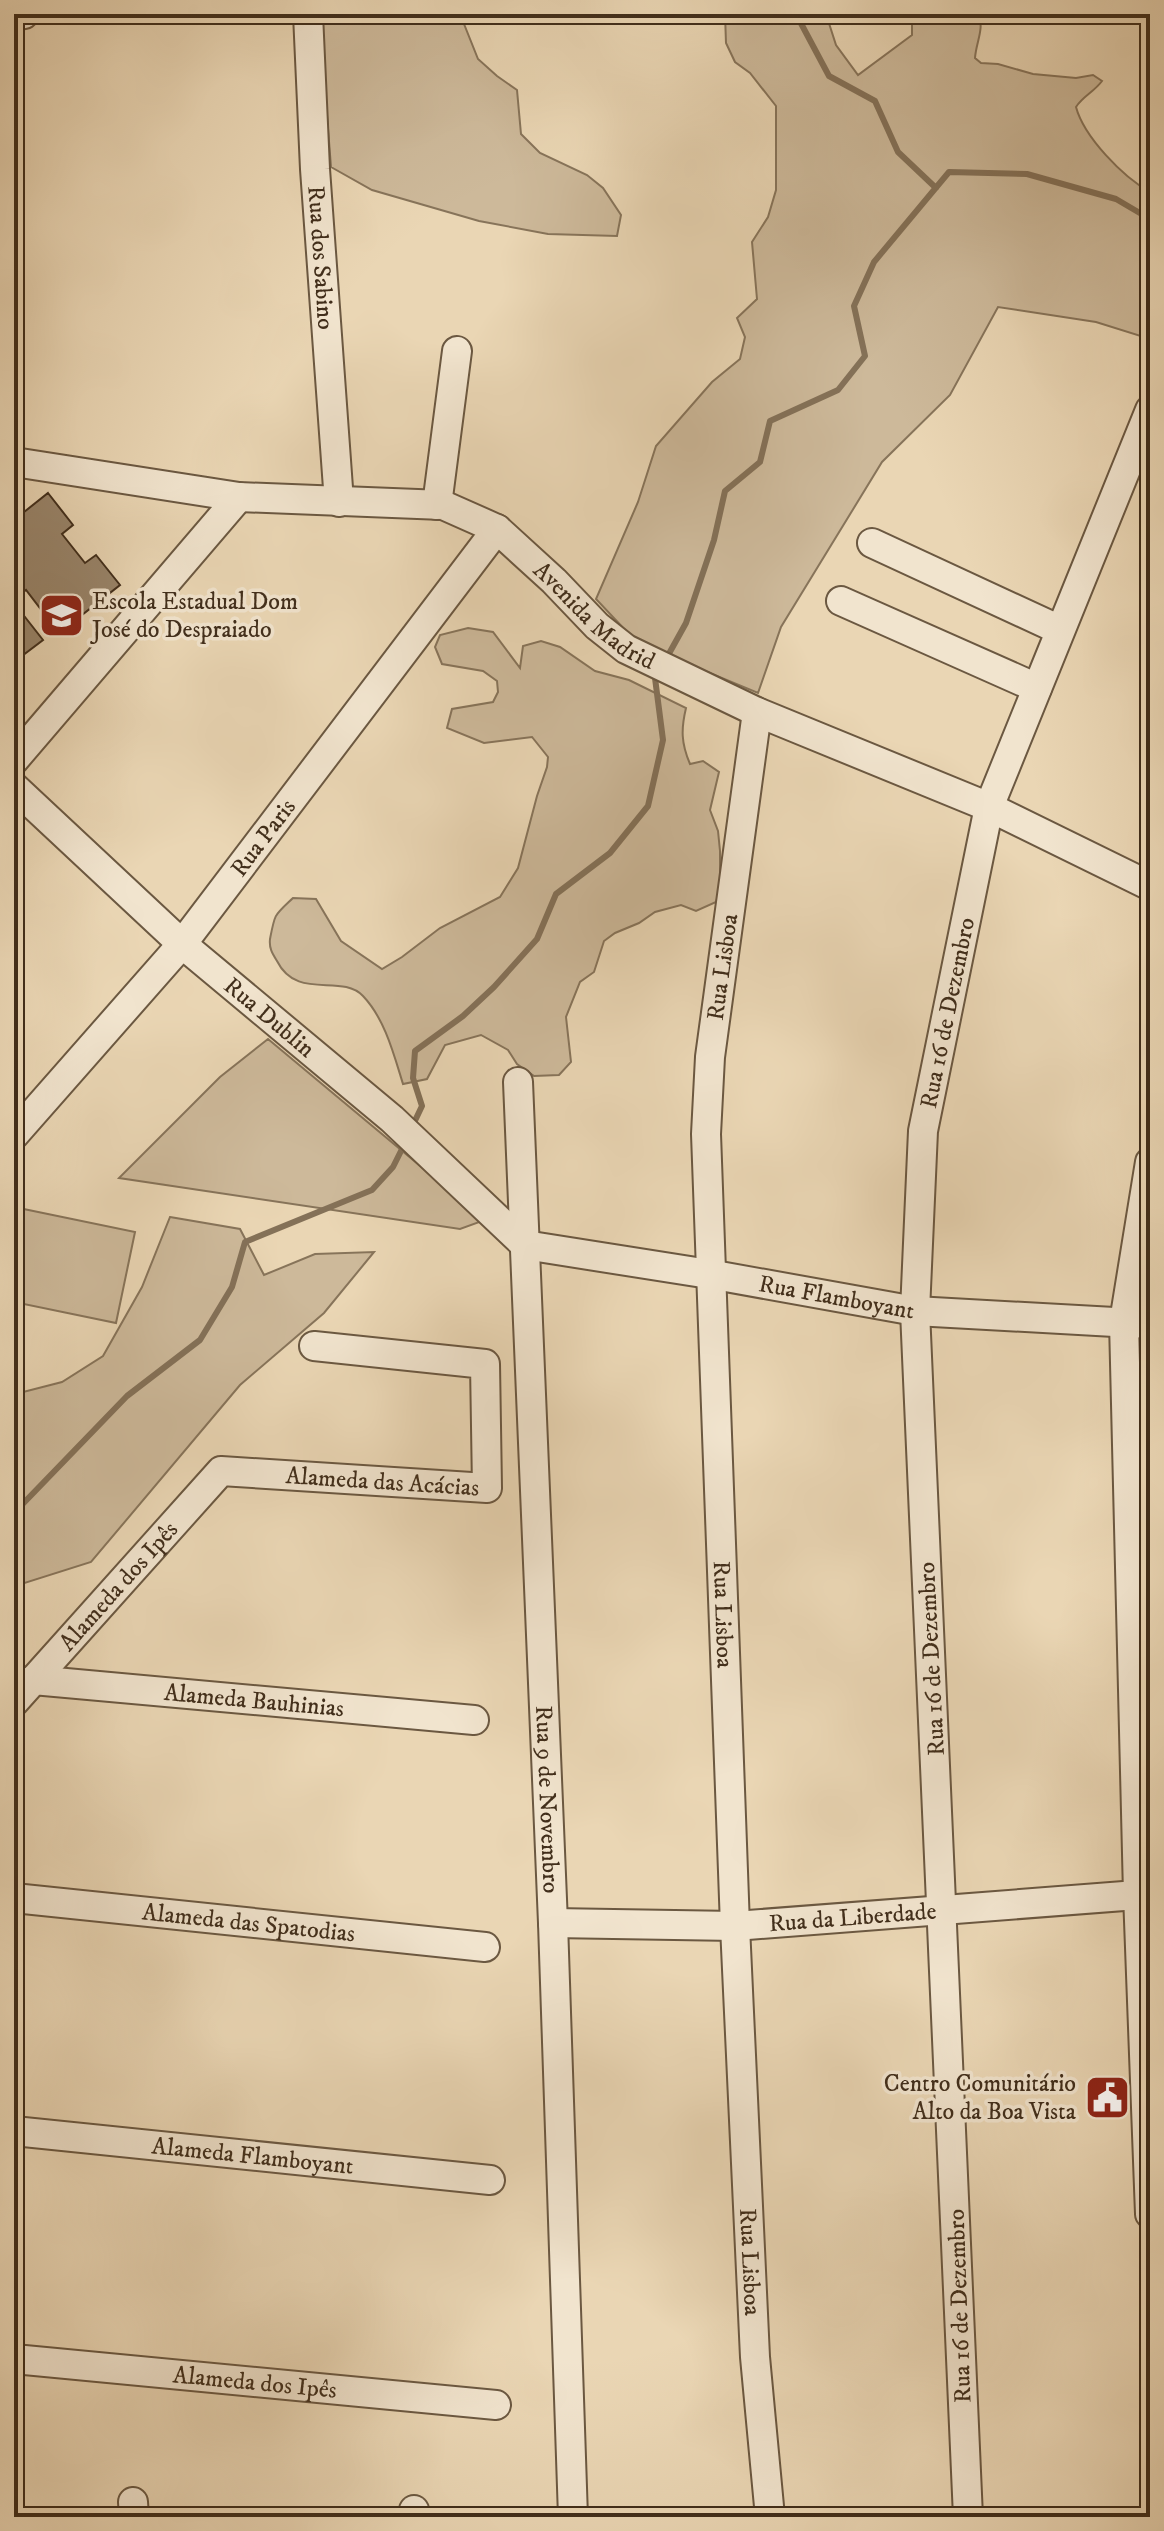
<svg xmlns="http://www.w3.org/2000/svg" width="1164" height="2531" viewBox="0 0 1164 2531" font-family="'IM FELL DW Pica',serif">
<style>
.green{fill:#cdb99a;stroke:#87745a;stroke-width:2}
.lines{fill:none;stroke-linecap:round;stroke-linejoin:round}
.stream{stroke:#847158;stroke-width:6}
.building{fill:#99856b;stroke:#412e1b;stroke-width:2}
.minor-casing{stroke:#6b5841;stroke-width:32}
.minor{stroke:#f1e4ce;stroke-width:28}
.labels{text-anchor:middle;stroke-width:7;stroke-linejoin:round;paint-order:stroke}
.street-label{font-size:24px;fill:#412e1b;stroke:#f1e4ce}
.poi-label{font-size:24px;fill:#412e1b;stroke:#f1e4ce;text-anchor:start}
</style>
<rect width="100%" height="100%" fill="#ead6b4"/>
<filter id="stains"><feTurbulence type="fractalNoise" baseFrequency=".0025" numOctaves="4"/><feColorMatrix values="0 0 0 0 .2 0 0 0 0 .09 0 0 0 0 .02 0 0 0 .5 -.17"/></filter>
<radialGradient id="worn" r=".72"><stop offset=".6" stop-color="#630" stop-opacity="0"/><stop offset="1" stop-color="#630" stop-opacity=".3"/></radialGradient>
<path class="green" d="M338,14H460L478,59L497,76L517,90L521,134L540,153L587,175L603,188L621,215L617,236L548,234L479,221L372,190L331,167L320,26Z
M725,14H826L836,45L858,75L912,35V14H978C985,28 976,42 975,58L981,63L998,64L1033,74L1076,78L1093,75L1102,81C1094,92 1083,96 1076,107C1084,137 1123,177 1150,192V339L1096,322L998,307L950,395L882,462L781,627L758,693L659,652L627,632L596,599L638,502L656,446L712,382L740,359L745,337L737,318L757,299L752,242L768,217L776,190V106L750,73L735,62L726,43Z
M468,628L493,632L520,668L523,646L541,641L560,647L595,671L629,680L686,708C681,729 681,743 690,764L703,761L719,772L710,810L718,831L720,851V890L716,902L696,911L681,905L655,912L639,923L615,933L604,941L594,972L580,982L566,1017L571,1062L559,1075L534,1076L517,1064L508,1050L481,1035L445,1045L427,1079L403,1084C394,1055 385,1019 363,996C341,973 297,1001 277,961C272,953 269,948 270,939C275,913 274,916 293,898L316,899L341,941L382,969L402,957L440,928L500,897L518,868L537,796L547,767L548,757L532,737L484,743L447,728L452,709L493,702L498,692L497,681L483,671L442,664L435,647L440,635Z
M268,1039L485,1220L460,1229L119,1178L220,1077Z
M14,1207L135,1232L116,1323L14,1302Z
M170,1217L240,1229L264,1275L315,1254L374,1252L324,1313L240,1385L91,1562L21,1584L14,1592V1436L22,1426L23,1392L62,1382L103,1356L142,1287Z"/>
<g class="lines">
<path class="stream" d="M796,14L829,76L875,101L898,152L936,188
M666,659L686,623L714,540L725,491L760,462L770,421L838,390L865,356L854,306L874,262L949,172L1027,174L1116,199L1150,219
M412,1127L422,1106L413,1078L415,1051L463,1016L494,987L537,939L556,894L610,853L648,806L663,740L655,678L658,672
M14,1513L127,1396L200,1340L232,1287L245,1242L372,1190L393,1167L406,1141"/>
</g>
<path class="building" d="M48,493L73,525L62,534L85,563L96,555L120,585L59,633L26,590L14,599V586L19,582L14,575V520Z
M14,603L43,640L14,662Z"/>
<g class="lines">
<defs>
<g id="minor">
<path id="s1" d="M308,14L315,169L339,502"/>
<path d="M14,16L24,14"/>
<path id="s2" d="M14,462L239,497L443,505L497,529L554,581L597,626L626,649L757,712L989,807L1150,886"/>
<path d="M437,505L457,351"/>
<path d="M872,543L1060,630"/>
<path d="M841,601L1037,688"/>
<path id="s3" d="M757,712L710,1057L706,1134L735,1926L755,2357L770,2517"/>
<path d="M14,760L239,497"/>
<path id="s4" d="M14,787L182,944L392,1119L525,1245"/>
<path id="s5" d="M518,1082L553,1923L573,2517"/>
<path id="s6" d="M14,1135L182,944L497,529"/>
<path d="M1150,1162L1124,1322L1138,1894L1150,2214"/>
<path id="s7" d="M525,1245L709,1274L915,1311L1150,1324"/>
<path id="s8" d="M33,1680L474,1720"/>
<path id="s9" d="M14,1702L221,1471L487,1488L485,1364L314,1346"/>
<path id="s10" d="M14,1898L485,1947"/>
<path id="s11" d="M553,1923L735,1926L1150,1894"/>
<path id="s12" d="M14,2131L490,2180"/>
<path id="s13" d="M14,2359L496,2405"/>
<path d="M133,2502L134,2517"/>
<path d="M414,2510V2517"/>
<path id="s14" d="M968,2517L915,1311L923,1131L989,807L1150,410"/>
</g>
</defs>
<use href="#minor" class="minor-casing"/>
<use href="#minor" class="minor"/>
</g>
<defs>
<symbol id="school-square" viewBox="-11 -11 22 22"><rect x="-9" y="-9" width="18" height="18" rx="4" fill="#8f2418" stroke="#f1e4ce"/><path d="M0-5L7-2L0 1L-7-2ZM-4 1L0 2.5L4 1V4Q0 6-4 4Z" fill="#fff"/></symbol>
<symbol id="civic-square" viewBox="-11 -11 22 22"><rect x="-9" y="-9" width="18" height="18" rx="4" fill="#8f2418" stroke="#f1e4ce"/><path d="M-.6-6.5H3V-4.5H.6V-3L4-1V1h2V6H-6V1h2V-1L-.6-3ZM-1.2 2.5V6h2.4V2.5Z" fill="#fff"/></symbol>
</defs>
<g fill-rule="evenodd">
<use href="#school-square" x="36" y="590" width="51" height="51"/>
<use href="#civic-square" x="1082" y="2072" width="51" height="51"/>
</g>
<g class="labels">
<g class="street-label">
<text dy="8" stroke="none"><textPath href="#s1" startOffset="244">Rua dos Sabino</textPath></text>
<text dy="8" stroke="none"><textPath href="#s2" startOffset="622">Avenida Madrid</textPath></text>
<text dy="8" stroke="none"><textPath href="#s6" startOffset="388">Rua Paris</textPath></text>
<text transform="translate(722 967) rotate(-82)" y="8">Rua Lisboa</text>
<text dy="8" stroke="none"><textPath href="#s14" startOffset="1508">Rua 16 de Dezembro</textPath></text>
<text dy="8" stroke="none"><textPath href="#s4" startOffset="344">Rua Dublin</textPath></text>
<text dy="8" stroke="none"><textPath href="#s7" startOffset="316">Rua Flamboyant</textPath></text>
<text dy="8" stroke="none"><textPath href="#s9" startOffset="472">Alameda das Acácias</textPath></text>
<text dy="8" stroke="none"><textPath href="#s9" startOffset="156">Alameda dos Ipês</textPath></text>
<text dy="8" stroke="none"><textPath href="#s3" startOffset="906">Rua Lisboa</textPath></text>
<text transform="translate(931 1659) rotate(-93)" y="8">Rua 16 de Dezembro</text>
<text dy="8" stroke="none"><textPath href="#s8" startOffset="222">Alameda Bauhinias</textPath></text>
<text dy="8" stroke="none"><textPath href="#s5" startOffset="718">Rua 9 de Novembro</textPath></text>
<text dy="8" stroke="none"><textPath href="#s11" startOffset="300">Rua da Liberdade</textPath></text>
<text dy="8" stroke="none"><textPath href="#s10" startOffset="236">Alameda das Spatodias</textPath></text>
<text dy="8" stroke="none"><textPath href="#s12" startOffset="240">Alameda Flamboyant</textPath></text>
<text dy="8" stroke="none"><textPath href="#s3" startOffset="1554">Rua Lisboa</textPath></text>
<text transform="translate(959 2306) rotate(-92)" y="8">Rua 16 de Dezembro</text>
<text dy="8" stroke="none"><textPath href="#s13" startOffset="242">Alameda dos Ipês</textPath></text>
</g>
<g class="poi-label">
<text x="92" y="609">Escola Estadual Dom<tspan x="92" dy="28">José do Despraiado</tspan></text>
<text x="1076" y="2091" text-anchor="end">Centro Comunitário<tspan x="1076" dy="28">Alto da Boa Vista</tspan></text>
</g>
</g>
<rect width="1164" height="2531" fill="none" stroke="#ead6b4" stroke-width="48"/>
<rect x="16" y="16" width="1132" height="2499" fill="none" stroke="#412e1b" stroke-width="4"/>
<rect x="24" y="24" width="1116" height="2483" fill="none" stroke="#412e1b" stroke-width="2"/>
<rect width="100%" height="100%" filter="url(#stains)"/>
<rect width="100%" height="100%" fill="url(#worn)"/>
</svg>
